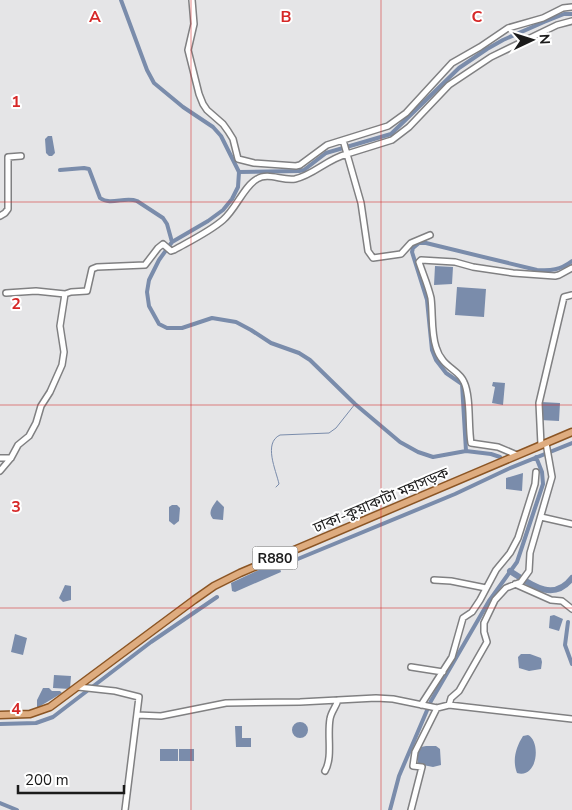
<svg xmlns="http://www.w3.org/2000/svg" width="572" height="810" viewBox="0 0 572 810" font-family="'Nunito Sans','Noto Sans Bengali',sans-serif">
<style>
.water{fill:#7a8cab}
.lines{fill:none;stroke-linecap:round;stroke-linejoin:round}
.stream{stroke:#7a8cab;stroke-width:1}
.canal{stroke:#7a8cab;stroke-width:4}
.river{stroke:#7a8cab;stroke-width:6}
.minor-casing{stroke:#808082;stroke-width:8}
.major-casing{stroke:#8b5524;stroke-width:9}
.minor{stroke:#fff;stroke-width:5}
.major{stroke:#deac7f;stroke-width:6}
.grid{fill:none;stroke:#d62828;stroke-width:1;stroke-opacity:0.55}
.labels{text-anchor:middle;stroke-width:4;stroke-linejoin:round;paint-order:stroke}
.shield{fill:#fff;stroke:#5f5f5f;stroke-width:1}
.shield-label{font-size:14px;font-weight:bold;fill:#1b1b1b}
.street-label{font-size:15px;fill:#1b1b1b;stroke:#fff}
.grid-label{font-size:16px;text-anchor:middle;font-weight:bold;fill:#d62828;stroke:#fff;stroke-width:4;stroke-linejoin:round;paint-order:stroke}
</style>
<rect width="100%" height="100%" fill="#e5e5e7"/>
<path class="water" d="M48,136H52L55,153L52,156H49L46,153L45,139Z
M435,266L453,267L452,284L434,285Z
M457,287L486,289L484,317L455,315Z
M493,382L505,383L503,405L492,403L495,387L492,386Z
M541,402L560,403L559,421L540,420Z
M523,473L522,491L506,489V478Z
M217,500L224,507L223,520L213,519C207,512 213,506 217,500Z
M172,505H177L180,508L179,521L174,525L169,521V507Z
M278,561L281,572L235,592L232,591L231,583Z
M65,585L71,586V600L63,602L59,598Z
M554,615L563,619L559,631L549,628L550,616Z
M15,634L27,638L23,655L11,652Z
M521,654H530L541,658L542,662L541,669L529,671L519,668L518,657Z
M54,675L71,676L70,689L53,688Z
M43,688H49L52,691H60L62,693L37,708V700Z
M292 730a8 8 0 1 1 16 0a8 8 0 1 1-16 0Z
M235,726H242V738H251V747H236Z
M528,735C541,741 538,779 517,773C512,760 516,747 523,736Z
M426,746H436L440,749L441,765L433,767L418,764L417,754L421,747Z
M160,749H178V761H160Z
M179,749H194V761H179Z"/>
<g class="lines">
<path class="stream" d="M276,487L279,484C276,470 263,443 280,435L329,433L336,428L355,404"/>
<path class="canal" d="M121,0L147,70L154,83L183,107L213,127L221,136L239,172
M60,170L84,168L89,169L100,198C111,206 125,196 137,201L163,218L167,224L172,242
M466,451L462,384L446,373L436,360L432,350L427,300L412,252L413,248L419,243H426L537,270C551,271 560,270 572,261
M500,457L491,454L466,451L433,457L418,452L400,442L355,404L310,360L299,353L271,343L251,330L236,322L212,318L182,328H167L159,324L149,306L147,292L149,280L159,260L172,242L208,221L223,210L232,199L238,187L239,172L299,171L304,170L326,153L391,134L459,68L487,49L503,40L544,22L564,14H572
M276,568L455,494L508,469L572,443
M568,622L565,645L572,664
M0,724L36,723L53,717L151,642L217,597
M0,803L17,810
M390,810L399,776L431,701L489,601L517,562L543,484L542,472L536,457"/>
<path class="river" d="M510,571C530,584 553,603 572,578"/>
<defs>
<path id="minor" d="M192,0L194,24L188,50L199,94L203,104L207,110L223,124L228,131L233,139L238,159L254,163L296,166L300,165L327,145L343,140
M0,216L5,213L8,209V157L21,156
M430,235L411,243L401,254L373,258L368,251L361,203L347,154L392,140L409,127L449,85L491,57L557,25L572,21
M6,293L36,291L65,294
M541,445L539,403L564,297L572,295
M517,455L498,447L471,443C468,425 471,397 464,382C459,369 442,368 436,347C431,332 433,314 431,298C428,285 423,274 419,262L421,260L455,262L473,267L513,273L555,276L559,275L572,268
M0,458H11
M0,471L11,458L18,445L29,436L36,423L41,406L50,392L62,365L64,352L60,326L65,294L71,292L87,291L92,269L97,267L145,265L158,248L163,244L171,251L174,250C190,241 209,232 223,220C236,209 244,186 257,179C268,172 282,181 295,179C314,175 327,159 347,154L343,140L388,126L406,113L452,63L480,47L508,28L543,18L563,8L572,7
M541,517L572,524
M434,580L451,581L486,588
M515,584L551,600L562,601L572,609
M411,667L443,672
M78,687L115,691L139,697L125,810
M421,705L452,657L463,618L472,612L480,600L496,570L510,553L518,538L535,484L536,472
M449,705L572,719
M137,715L161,716L226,703L300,702L376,698L393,699L437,708L449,705L451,698L459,691L487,642L484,632V623L495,600L506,588L521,582L529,571L530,553L552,477L546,443
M325,771C333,757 327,736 330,719C331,712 336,707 338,700
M411,810L422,767L413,766L415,752L437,708"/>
<path id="major" d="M0,715L30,714L50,707L194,600L214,586L240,573L572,432"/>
</defs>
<use href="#minor" class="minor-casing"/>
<use href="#major" class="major-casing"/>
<use href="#minor" class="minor"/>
<use href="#major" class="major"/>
</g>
<path class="grid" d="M191,0V810M381,0V810M0,202H572M0,405H572M0,608H572"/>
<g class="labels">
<rect class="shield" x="252.5" y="546.5" width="45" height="23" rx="4"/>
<g class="shield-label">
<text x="275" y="563">R880</text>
</g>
<g class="street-label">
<text transform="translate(381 500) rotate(-23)" y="5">ঢাকা-কুয়াকাটা মহাসড়ক</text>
</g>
</g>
<g class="grid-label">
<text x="95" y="22">A</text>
<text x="286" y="22">B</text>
<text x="477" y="22">C</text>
<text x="16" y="107">1</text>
<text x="16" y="309">2</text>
<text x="16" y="512">3</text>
<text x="16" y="714">4</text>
</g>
<g transform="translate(532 40) rotate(86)" stroke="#ffffff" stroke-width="4" paint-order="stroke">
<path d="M0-4L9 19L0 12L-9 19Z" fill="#1b1b1b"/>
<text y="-8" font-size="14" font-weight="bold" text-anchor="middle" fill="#1b1b1b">N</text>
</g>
<path d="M18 785v8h106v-8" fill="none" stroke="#1b1b1b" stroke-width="2.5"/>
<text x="25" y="785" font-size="15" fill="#1b1b1b" stroke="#ffffff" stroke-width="4" paint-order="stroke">200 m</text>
</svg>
